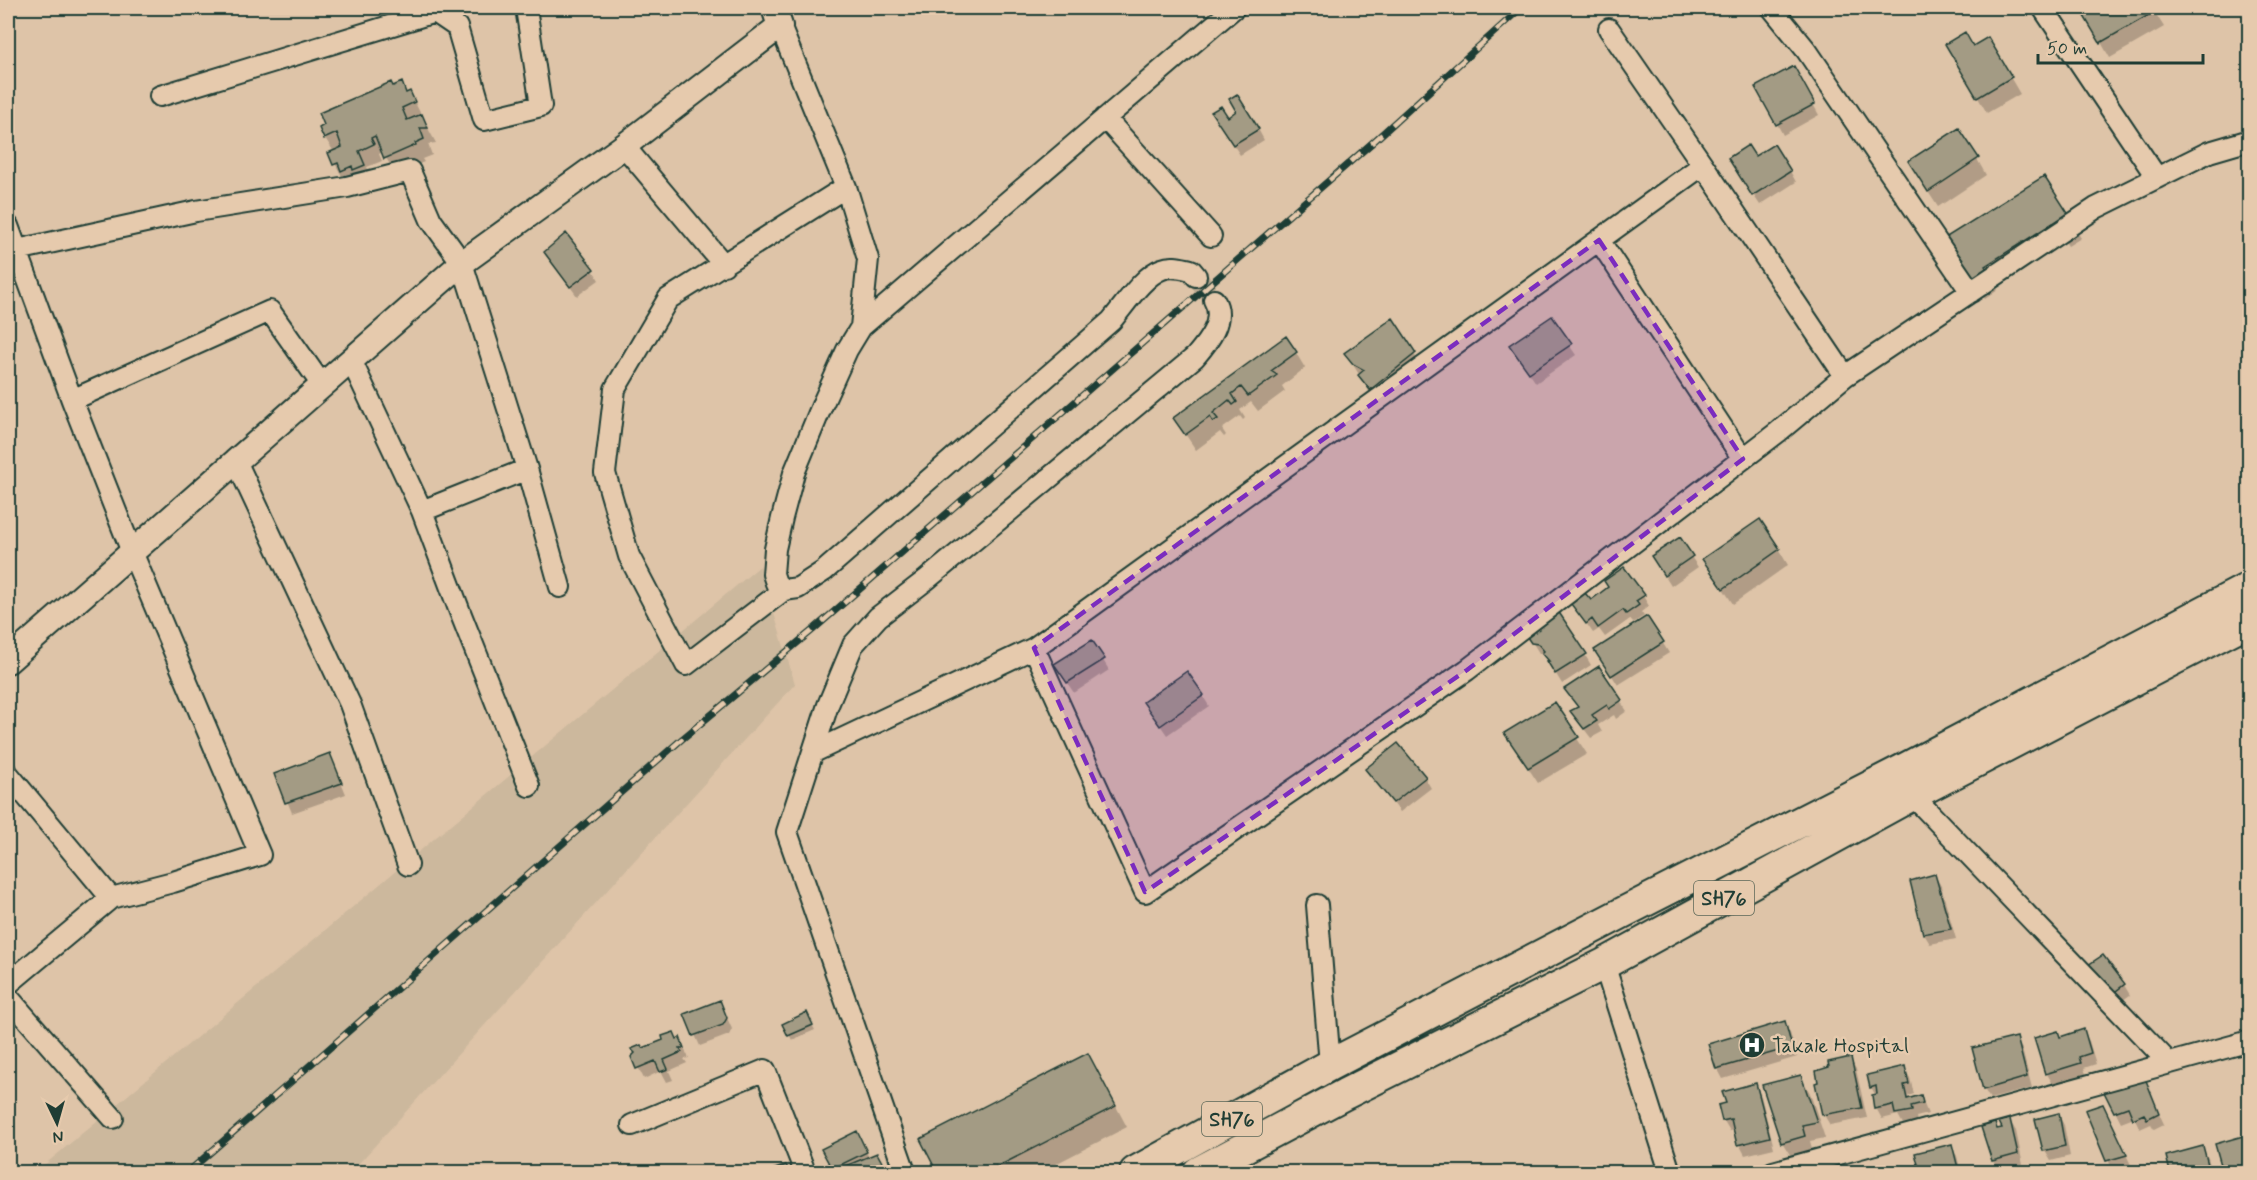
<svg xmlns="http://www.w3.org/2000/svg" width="2257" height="1180" viewBox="0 0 2257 1180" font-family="Mynerve,sans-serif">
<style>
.built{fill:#ccb89d}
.shadow{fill:#0003}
.building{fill:#a39b84;stroke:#1f3d34;stroke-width:1.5}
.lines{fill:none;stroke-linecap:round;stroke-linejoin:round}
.minor-tunnel{stroke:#b8a991;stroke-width:20;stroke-dasharray:20 10;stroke-linecap:butt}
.minor-casing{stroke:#1f3d34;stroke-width:24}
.tertiary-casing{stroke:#1f3d34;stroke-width:28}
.primary-casing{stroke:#1f3d34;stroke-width:34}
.minor{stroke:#e6caad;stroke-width:20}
.tertiary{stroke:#e6caad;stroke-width:24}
.primary{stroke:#e6caad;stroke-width:30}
.rail-casing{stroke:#1f3d34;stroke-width:7}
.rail{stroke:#e6caad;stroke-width:4.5;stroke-dasharray:14;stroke-linecap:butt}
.marked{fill:#7b2cbf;fill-opacity:0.2;stroke:#7b2cbf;stroke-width:4.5;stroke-dasharray:12 8;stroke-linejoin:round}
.labels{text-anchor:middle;stroke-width:5;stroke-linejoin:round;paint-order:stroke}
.shield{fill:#e6caad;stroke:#5b6758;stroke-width:1.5}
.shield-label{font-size:20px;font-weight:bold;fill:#1f3d34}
.poi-label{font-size:21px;fill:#1f3d34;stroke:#e6caad;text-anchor:start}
</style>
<rect width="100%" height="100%" fill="#dec4a8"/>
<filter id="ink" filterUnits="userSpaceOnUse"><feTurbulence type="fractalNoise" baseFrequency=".0167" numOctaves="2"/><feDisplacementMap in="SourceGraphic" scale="12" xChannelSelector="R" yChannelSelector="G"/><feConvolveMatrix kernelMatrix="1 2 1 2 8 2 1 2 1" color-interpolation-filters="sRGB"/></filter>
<g filter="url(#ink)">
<path class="built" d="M760,566L795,684L351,1172H36Z"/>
<path class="shadow" d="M2089,8H2152L2164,27L2110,58L2083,11Z
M1988,39L2020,94L1987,113L1947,45L1973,48Z
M1793,68L1819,115L1783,135L1757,87Z
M401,84L407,94L410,93L430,132L436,143L428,144L432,155L422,159L424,162L395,174L383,152L379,154L382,161L367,167L373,181L344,180L330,154L334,152L325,138L393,88Z
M1227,119L1258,129L1264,140L1240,155L1219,123Z
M1755,159L1790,171L1796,182L1760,205L1736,169Z
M1977,159L1986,175L1938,207L1919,178Z
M2043,178L2081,238L2068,246L2063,238L1994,283L1998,290L1985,299L1956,254Z
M552,262L593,270L599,280L577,296Z
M1551,318L1576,355L1536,383L1517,355Z
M1393,321L1424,370L1380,405L1369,391L1346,353Z
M1296,353L1305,368L1282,386L1285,391L1258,411L1251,402L1240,410L1245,418L1243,420L1240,416L1222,429L1226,435L1224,437L1220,432L1196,450L1175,419Z
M1679,539L1698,567L1671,586L1659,567Z
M1779,550L1788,565L1733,604L1704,559Z
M1643,596L1649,606L1641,612L1644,616L1633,623L1630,619L1605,637L1599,629L1593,633L1573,604Z
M1647,618L1669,653L1618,685L1602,660Z
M1529,637L1585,655L1591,665L1562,684L1544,654L1539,653Z
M1103,660L1109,670L1074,693L1062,675Z
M1598,668L1627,711L1616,719L1614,715L1598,725L1602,732L1591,738L1578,721L1579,709L1566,689Z
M1203,696L1209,706L1167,735L1151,712Z
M1555,704L1587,754L1538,783L1506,734Z
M330,755L346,794L292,813L276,774Z
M1367,769L1425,778L1431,788L1400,812Z
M1935,876L1941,886L1956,939L1930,944L1924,934L1912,882Z
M2093,977L2124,985L2130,995L2115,1006Z
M720,1002L732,1029L729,1035L700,1046L686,1015Z
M806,1014L815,1030L792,1040L784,1025Z
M1784,1023L1790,1033L1797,1057L1723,1079L1717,1068Z
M2083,1031L2089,1041L2096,1064L2084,1068L2086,1074L2053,1084L2047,1074L2036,1039L2057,1032L2061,1038Z
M679,1039L689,1058L684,1059L687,1063L669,1071L673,1080L667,1082L661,1071L644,1079L633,1057L643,1050Z
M2016,1039L2022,1049L2032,1088L1990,1099L1984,1089Z
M1850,1059L1856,1069L1867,1118L1830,1125L1824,1115L1816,1084Z
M1904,1068L1910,1078L1914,1094L1908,1096L1909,1100L1921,1097L1928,1114L1916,1117L1917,1121L1903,1124L1898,1115L1882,1119L1876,1108V1096L1871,1087Z
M1100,1076L1127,1127L1040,1172H938L922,1140Z
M1801,1077L1810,1093L1825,1138L1810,1141L1813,1152L1792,1158L1782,1142Z
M2144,1080L2164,1124L2154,1129L2151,1124L2140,1129L2134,1117L2121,1122L2106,1093Z
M1755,1085L1761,1096L1774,1148L1745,1155L1739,1144L1735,1130L1730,1131L1724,1121L1720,1106L1727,1104Z
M2103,1105L2131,1165L2113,1171L2087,1111Z
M2058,1114L2064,1125L2070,1156L2051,1161L2045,1151L2037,1120Z
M2010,1121L2016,1131L2023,1165L1999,1171L1993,1161Z
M2250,1135V1172H2225L2217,1145Z
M863,1144L869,1158L876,1155L886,1172H834L823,1150Z
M1951,1146L1957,1156L1961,1172H1921L1917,1154Z
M2202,1148L2208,1158L2212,1172H2172L2168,1157Z"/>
<path class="building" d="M2086,8H2154L2156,11L2100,43L2081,11Z
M1965,32L1973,46L1988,37L2012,77L1977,98L1945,44Z
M1794,66L1815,104L1776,125L1755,87Z
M391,82L393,86L402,82L406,93L410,91L415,102L402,108L407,120L422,114L428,128H420L424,139L415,143L416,145L384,159L375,136L371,138L374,144L359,151L365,165L353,170L352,166L341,171L338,163L333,165L328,153L342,147L337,133L324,139L319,128L324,125L319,113Z
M1237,94L1259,129L1233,145L1211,112L1221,106L1228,117L1236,111L1229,99Z
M1959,128L1979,158L1928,192L1908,161Z
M1774,144L1791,171L1752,196L1728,158L1748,145L1755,156Z
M2044,176L2073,221L2058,231L2053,223L1985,266L1990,274L1975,284L1945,238Z
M566,233L594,269L570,287L544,252Z
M1552,316L1572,344L1529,373L1509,345Z
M1393,318L1416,353L1370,390L1358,375L1364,370L1353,364L1344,353Z
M1286,336L1297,352L1271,371L1277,375L1248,396L1241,387L1232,394L1237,402L1233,405L1229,400L1213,413L1218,419L1213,422L1210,417L1185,435L1173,418Z
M1760,519L1780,549L1723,589L1702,559Z
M1680,537L1693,556L1664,576L1651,556Z
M1624,567L1645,595L1636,601L1639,605L1626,614L1623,610L1598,628L1592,619L1586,624L1571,604L1585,593L1591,600L1608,587L1604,581Z
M1558,611L1587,654L1555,674L1547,661H1549L1542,653L1544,651L1538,644L1531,643L1527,637L1529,627Z
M1647,616L1664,642L1611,676L1594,650Z
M1092,640L1105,659L1067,683L1054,664Z
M1599,666L1622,700L1609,709L1607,705L1592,715L1597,721L1584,729L1570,711L1578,707L1564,689Z
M1187,671L1204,695L1160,726L1143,702Z
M1555,702L1579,737L1528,768L1504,733Z
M1398,743L1426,777L1393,803L1365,769Z
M330,753L342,783L285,803L274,774Z
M1935,874L1951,929L1923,934L1910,881Z
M2103,955L2125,984L2108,997L2085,967Z
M720,1000L727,1018L723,1025L693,1036L684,1014Z
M807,1012L813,1025L788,1036L782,1024Z
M1785,1021L1792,1047L1716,1069L1708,1044Z
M2084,1029L2091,1053L2079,1057L2081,1063L2045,1074L2034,1038L2058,1031L2060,1037Z
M674,1032L677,1039L680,1037L684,1048H679L682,1052L664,1060L668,1069L660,1072L655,1061L636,1069L631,1057L635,1053L631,1049L641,1045L643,1048L663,1040L662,1036Z
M2017,1037L2027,1077L1983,1090L1972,1048Z
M1088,1053L1116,1106L987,1172H937L920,1139Z
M1851,1057L1862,1108L1822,1115L1815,1083L1818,1082L1816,1071L1829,1067L1828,1062Z
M1905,1066L1909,1084L1904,1085L1907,1099L1921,1095L1923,1103L1911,1106L1912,1111L1895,1114L1893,1105L1874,1109L1872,1095L1877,1094L1876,1086L1870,1088L1867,1075Z
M1801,1075L1817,1122L1802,1125L1805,1136L1781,1143L1762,1085Z
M2145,1078L2159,1113L2147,1119L2144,1114L2133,1119L2128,1107L2114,1112L2104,1092Z
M1756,1083L1770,1137L1737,1145L1731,1119L1722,1121L1718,1105L1726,1103L1722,1092Z
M2103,1104L2127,1155L2106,1161L2085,1110Z
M2059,1113L2065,1146L2043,1151L2035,1119Z
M2010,1119L2018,1154L1992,1161L1981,1127L1995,1123L1997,1129L2002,1128L1999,1122Z
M857,1131L867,1152L832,1169L821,1149Z
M2250,1134V1171L2223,1172L2215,1144Z
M1952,1144L1959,1172H1920L1915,1153Z
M2203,1146L2210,1172H2170L2166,1156Z
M877,1153L885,1168L877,1172H831Z
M786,1165L790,1172H767Z"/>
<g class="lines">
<path class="minor-tunnel" d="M1196,276L1214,300"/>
<defs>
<path id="minor" d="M1772,8L1807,51L1971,292
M2043,8L2157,178
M780,26L846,187L868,259L861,327L847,350L823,403L794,473L782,518L775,549L773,574L776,583L784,590L798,588L824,571L1111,321C1124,306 1144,275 1162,269C1172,265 1181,268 1191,270L1196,276
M1609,29L1703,165L1845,376
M160,96L435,12L457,27L484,120L541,106L526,8
M1105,118L1211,236
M624,146L724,265
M8,226L72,400
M1599,240L1743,459
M8,252L196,211L347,187L410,171L431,220L462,263L527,469L560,587
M861,327L1234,8
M351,360L422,511L527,469
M236,461L350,704L408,865
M422,511L460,612L529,786
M784,590L686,665L629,556L605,473L615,389L668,299L846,187
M1034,648L1703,165
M814,752L1034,648L1145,892L1467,670L1778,432L1845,376L2096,208L2209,152L2250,140
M8,774L111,898
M1912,795L2169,1063
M1317,905L1330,1065
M1604,964L1670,1172
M8,984L111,898L173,882L260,855L132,552L72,400L270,311L322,385
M8,997L113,1118
M632,1125L765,1070L805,1172
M905,1172L787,832L828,705L853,645L878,617L926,580L1195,357C1208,342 1226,320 1214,300
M1773,1172L2250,1041"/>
<path id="tertiary" d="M8,661L462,263L624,146L780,26L774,8"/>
<path id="primary" d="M1135,1172L1330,1065L1624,912L1902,770L2250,587
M1198,1172L1345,1094L1604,964L1912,795L2250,620"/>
</defs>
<use href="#minor" class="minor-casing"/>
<use href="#tertiary" class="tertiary-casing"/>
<use href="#primary" class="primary-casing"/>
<use href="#minor" class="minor"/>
<use href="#tertiary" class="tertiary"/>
<use href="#primary" class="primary"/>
<defs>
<path id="rail" d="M188,1172L682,739L814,629L1372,143L1521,8"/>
</defs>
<use href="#rail" class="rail-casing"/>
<use href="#rail" class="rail"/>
</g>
</g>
<path class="marked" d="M1599,240L1743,459L1467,670L1145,892L1034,648Z"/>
<defs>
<symbol id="hospital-disc" viewBox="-11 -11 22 22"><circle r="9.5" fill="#1f3d34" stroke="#e6caad"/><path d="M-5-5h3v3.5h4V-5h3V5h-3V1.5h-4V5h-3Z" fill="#fff"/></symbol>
</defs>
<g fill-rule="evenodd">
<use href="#hospital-disc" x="1737" y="1030" width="30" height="30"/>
</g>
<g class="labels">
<g class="shield">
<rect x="1694" y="881" width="60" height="34" rx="4.5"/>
<rect x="1202" y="1102" width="60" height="34" rx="4.5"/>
</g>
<g class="shield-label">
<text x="1724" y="905">SH76</text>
<text x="1232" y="1126">SH76</text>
</g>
<g class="poi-label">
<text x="1772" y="1052">Takale Hospital</text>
</g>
</g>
<rect width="2257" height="1180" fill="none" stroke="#e6caad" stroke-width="30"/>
<rect x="15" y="15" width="2227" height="1150" fill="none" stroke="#1f3d34" stroke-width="2" filter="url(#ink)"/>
<g transform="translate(57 1123) rotate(175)" stroke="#e6caad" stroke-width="4.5" paint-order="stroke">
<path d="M0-4.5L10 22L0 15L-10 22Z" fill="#1f3d34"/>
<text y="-9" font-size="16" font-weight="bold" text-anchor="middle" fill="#1f3d34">N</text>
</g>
<path d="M2038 54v9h165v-9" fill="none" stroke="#1f3d34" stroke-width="3"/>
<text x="2047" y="54" font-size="18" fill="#1f3d34" stroke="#e6caad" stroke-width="4.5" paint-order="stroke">50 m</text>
</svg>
